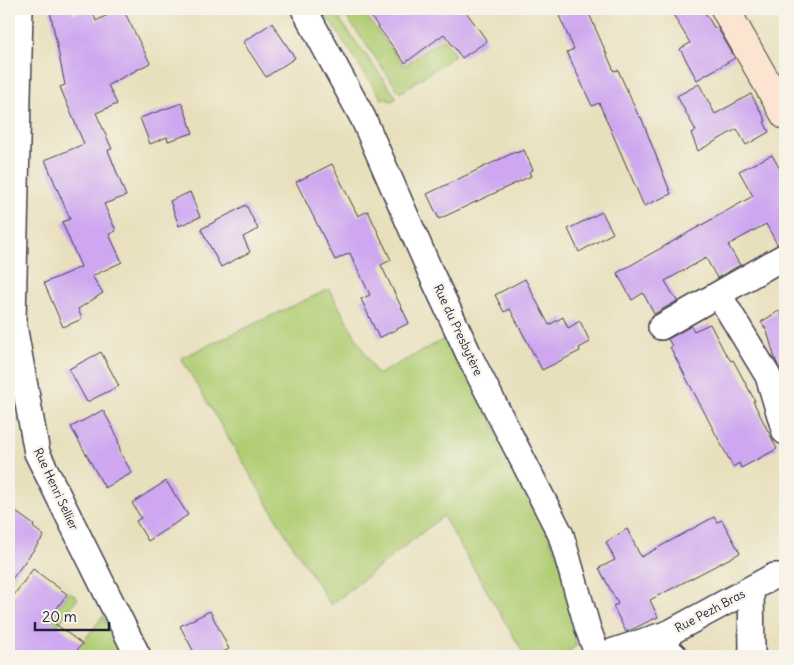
<svg xmlns="http://www.w3.org/2000/svg" width="794" height="665" viewBox="0 0 794 665" font-family="Delius,sans-serif">
<style>
.green{fill:#b0cd73;stroke:#697857}
.building{fill:#cea7f0}
.lines{fill:none;stroke-linecap:round;stroke-linejoin:round}
.street-casing{stroke:#403e4e;stroke-width:28}
.secondary-casing{stroke:#403e4e;stroke-width:30}
.street{stroke:#fff;stroke-width:25}
.secondary{stroke:#fce5d0;stroke-width:28}
.labels{text-anchor:middle;stroke-width:5;stroke-linejoin:round;paint-order:stroke}
.street-label{font-size:12px;fill:#22223b;stroke:#f7f3e8}
</style>
<rect width="100%" height="100%" fill="#f7f3e8"/>
<filter id="ink" filterUnits="userSpaceOnUse"><feTurbulence type="fractalNoise" baseFrequency=".02" numOctaves="2"/><feDisplacementMap in="SourceGraphic" scale="10" xChannelSelector="R" yChannelSelector="G"/><feConvolveMatrix kernelMatrix="1 2 1 2 8 2 1 2 1" color-interpolation-filters="sRGB"/></filter>
<filter id="wash" filterUnits="userSpaceOnUse"><feTurbulence type="fractalNoise" baseFrequency=".0096" numOctaves="4" result="noise"/><feDisplacementMap in="SourceGraphic" scale="20" xChannelSelector="R" yChannelSelector="G"/><feGaussianBlur stdDeviation="1.12" result="paint"/><feColorMatrix in="noise" values="0 0 0 0 0 0 0 0 0 0 0 0 0 0 0 0 0 1.4 0 .05"/><feComposite in="paint" operator="in"/></filter>
<g filter="url(#wash)">
<rect width="100%" height="100%" fill="#e8e0bd"/>
<path class="green" d="M322,9H332L397,98L392,101L381,98Z
M341,9H361L404,66L443,38L455,55L400,93Z
M329,289L377,375L450,336L570,579L576,646L563,656H525L443,516L331,605L291,543L181,358Z
M69,592L78,598L38,651L9,628V603L42,628Z
M103,616L119,648L113,656H72Z"/>
<g id="blocks">
<path class="building" d="M60,9H72L73,14L92,9L96,21L119,9H123L150,63L108,85L117,104L96,113L112,149L108,150L126,196L104,204L116,231L109,234L122,262L92,276L103,293L78,309L82,319L63,327L44,283L81,267L62,222L70,219L45,160L84,144L60,87L65,85L50,11Z
M365,9H464L487,41L462,58L444,34L405,63Z
M556,9H587L614,71L618,70L639,117H641L671,194L644,206L599,103L592,106L567,52L574,49Z
M670,9H703L715,29L717,27L735,58L697,80L680,49L690,43Z
M272,23L295,58L266,77L243,42Z
M699,84L715,114L751,94L766,121L764,122L769,132L746,145L737,129L698,151L691,133L696,131L677,96Z
M182,103L193,133L168,141L167,137L150,144L140,118Z
M524,150L533,170L529,172L531,176L439,219L427,194L515,152L516,153Z
M772,155L785,178V242L777,244L766,224L728,245L740,265L717,278L706,258L665,281L677,301L654,314L643,293L632,300L617,273L753,196L739,171Z
M332,164L358,216L368,211L391,260L381,265L409,323L379,338L361,299L370,295L350,253L335,260L296,182Z
M190,192L200,217L179,226L170,201Z
M246,205L258,229L243,237L250,252L221,267L201,229Z
M602,212L613,233L579,252L568,229Z
M525,279L549,325L563,317L568,328L580,321L590,342L579,348L580,351L542,370L510,309L504,312L495,295Z
M779,311L785,321V376H783L775,359L767,331L761,322Z
M710,324L724,351L731,361L733,360L755,401H753L777,449L741,468L739,463L733,467L732,465L670,347L672,346L668,339L691,326L694,331Z
M101,352L119,386L87,402L69,369Z
M103,410L117,436L121,454L132,473L105,488L71,427Z
M166,481L188,515L148,541L136,521L141,518L132,503Z
M9,507L34,525L33,527L44,536L9,583Z
M714,517L717,522L722,520L740,553L650,600L658,617L626,632L613,606L618,604L599,568L615,560L606,542L627,529L641,557Z
M33,569L67,594L49,619L82,644L72,656H9V602Z
M210,611L229,649L215,656H196L180,626Z"/>
</g>
</g>
<g filter="url(#ink)">
<use href="#blocks" fill-opacity="0" stroke="#403e4e" stroke-width="1"/>
<g class="lines">
<defs>
<path id="street" d="M20,9L13,320L37,453L138,656
M304,9L363,118L430,271L471,359L561,535L588,629L598,656
M719,295L768,376L785,432
M661,327L785,256
M599,656L669,633
M675,656L666,648L669,633L774,576H785
M750,656L752,650L751,589"/>
<path id="secondary" d="M725,9L785,115"/>
</defs>
<use href="#street" class="street-casing"/>
<use href="#secondary" class="secondary-casing"/>
<use href="#street" class="street"/>
<use href="#secondary" class="secondary"/>
</g>
</g>
<g class="labels">
<g class="street-label">
<text transform="translate(458 330) rotate(65)" y="4">Rue du Presbytère</text>
<text transform="translate(56 489) rotate(65)" y="4">Rue Henri Sellier</text>
<text transform="translate(710 611) rotate(-28)" y="4">Rue Pezh Bras</text>
</g>
</g>
<rect width="794" height="665" fill="none" stroke="#f7f3e8" stroke-width="30"/>
<path d="M35 622v8h74v-8" fill="none" stroke="#22223b" stroke-width="2.5"/>
<text x="42" y="622" font-size="15" fill="#22223b" stroke="#f7f3e8" stroke-width="4" paint-order="stroke">20 m</text>
</svg>
